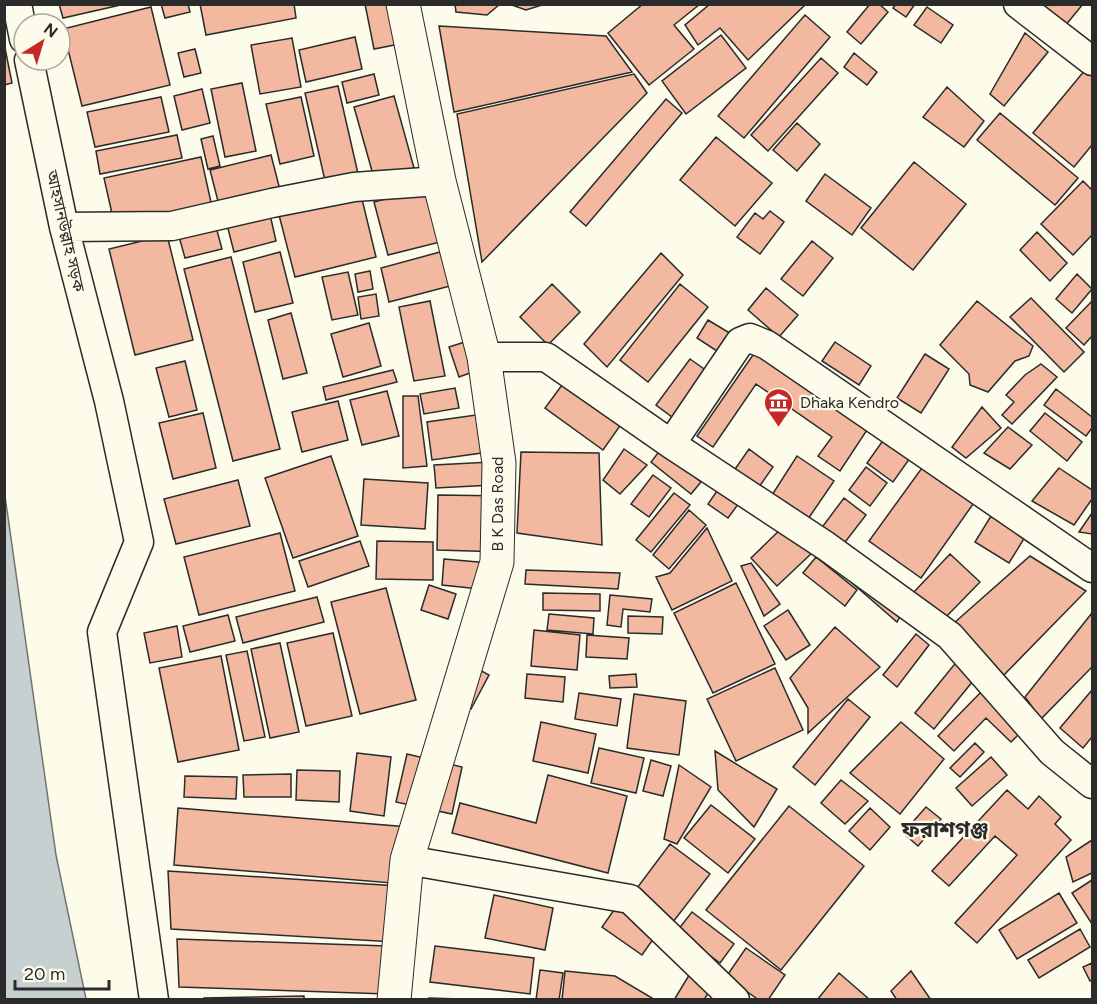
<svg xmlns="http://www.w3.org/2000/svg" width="1097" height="1004" viewBox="0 0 1097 1004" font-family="Figtree,'Noto Sans Bengali',sans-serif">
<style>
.water{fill:#c7d0d0;stroke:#74746e;stroke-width:1.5}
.building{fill:#f2b8a0;stroke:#2b2b2b;stroke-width:1.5}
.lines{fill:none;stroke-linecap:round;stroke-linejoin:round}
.minor-casing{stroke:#2b2b2b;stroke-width:31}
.tertiary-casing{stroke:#2b2b2b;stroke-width:35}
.minor{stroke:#fdfbea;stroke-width:28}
.tertiary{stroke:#fdfbea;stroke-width:33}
.labels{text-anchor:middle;stroke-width:4.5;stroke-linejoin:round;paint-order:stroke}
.street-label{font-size:16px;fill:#2b2b2b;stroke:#fdfbea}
.poi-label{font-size:16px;fill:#2b2b2b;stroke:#fdfbea;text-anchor:start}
.district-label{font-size:22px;font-weight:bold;fill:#2b2b2b;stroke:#fdfbea}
</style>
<rect width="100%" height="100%" fill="#fdfbea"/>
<path class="water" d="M4,489L56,855L86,999H5Z"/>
<path class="building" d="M59,4H125L63,18Z
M161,4H188L190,12L165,18Z
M200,4H294L296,18L206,35Z
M365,4H407L415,41L374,49Z
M455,4H500L487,15L456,12Z
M509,4H545L526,10Z
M643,4H700L674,25L694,49L649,85L608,33Z
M710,4H806L748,60L720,28L698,45L685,25Z
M870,4H879L888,12L861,44L847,32Z
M896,4H915L906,17L893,8Z
M1038,4H1083L1060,32Z
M151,7L170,85L82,106L63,29Z
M927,7L953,25L941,43L914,25Z
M805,15L830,37L744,138L718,116Z
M439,26L606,36L632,72L454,112Z
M1025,33L1048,52L1004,106L990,94Z
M721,35L746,68L686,114L662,81Z
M355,37L362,69L306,82L299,50Z
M292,38L301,87L260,94L251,45Z
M4,43L12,83L4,85Z
M195,49L201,73L184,77L178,53Z
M854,53L877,72L867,85L844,67Z
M821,58L838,73L768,151L751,135Z
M1085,70L1092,76V145L1074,167L1033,133Z
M374,74L379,95L347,103L342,82Z
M634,74L647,93L482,262L457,114Z
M242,83L256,151L225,157L211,89Z
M338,86L359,178L326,185L305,93Z
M947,87L984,121L964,147L923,117Z
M202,89L210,123L182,130L174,96Z
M394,96L414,168L374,178L354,107Z
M161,97L169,132L95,147L87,112Z
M301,97L314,156L280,164L266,104Z
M666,99L682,113L586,226L570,212Z
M1000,113L1078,178L1055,205L977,140Z
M797,123L820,144L797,171L773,150Z
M177,135L182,158L100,174L96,151Z
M213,136L220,166L208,169L201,139Z
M716,137L772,183L735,226L680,180Z
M271,155L280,190L219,205L210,170Z
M201,157L212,207L115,227L104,178Z
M914,162L966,204L913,270L861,228Z
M825,174L871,208L852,235L806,201Z
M1083,181L1092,190V235L1073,255L1041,224Z
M426,188L440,242L388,255L374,202Z
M361,195L376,257L295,277L279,215Z
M269,210L276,241L234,252L226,221Z
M770,211L784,222L760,254L737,237L755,213L763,219Z
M215,223L222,249L185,258L178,233Z
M1037,232L1067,263L1050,281L1020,250Z
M167,235L193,340L135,355L109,249Z
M812,241L833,258L803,296L781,279Z
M280,252L293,303L255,312L243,262Z
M440,252L450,286L389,302L381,268Z
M661,253L683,275L607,367L584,344Z
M231,257L280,449L233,461L184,269Z
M370,271L373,289L358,292L355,274Z
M348,272L358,315L332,320L322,277Z
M1077,274L1092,289L1072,313L1056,299Z
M552,284L580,312L548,345L520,317Z
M680,284L708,307L648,382L620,360Z
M766,288L798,315L779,337L748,310Z
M376,294L379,316L361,319L358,297Z
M1031,298L1084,352L1064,372L1010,317Z
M430,301L445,376L414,381L399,307Z
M977,301L1033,346L1029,356L1015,361L988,392L970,385L969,374L940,345Z
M1092,301V336L1084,345L1066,328Z
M291,313L307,373L283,379L268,320Z
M708,320L738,338L726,357L697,338Z
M369,323L381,366L343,377L331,334Z
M468,341L478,370L459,377L449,347Z
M835,342L871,366L859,385L822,361Z
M755,352L867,430L840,471L818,456L832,437L756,384L713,447L697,436Z
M925,354L949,369L921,413L897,398Z
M690,359L714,376L680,423L656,405Z
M185,361L197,410L169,417L156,368Z
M1041,364L1057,377L1012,424L1002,415L1014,402L1006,395L1025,375Z
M393,370L397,382L326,400L323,387Z
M565,381L622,423L603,450L545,408Z
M455,388L459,408L424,414L420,394Z
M1056,389L1092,417V428L1086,436L1044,405Z
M387,391L399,436L362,445L350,400Z
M403,396H418L427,466L403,468Z
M338,401L348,440L302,452L292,412Z
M982,407L1001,428L966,458L952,447Z
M203,413L216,468L173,479L159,423Z
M490,413L496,451L432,460L427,422Z
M1045,413L1082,442L1067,461L1030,431Z
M1008,427L1032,445L1010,469L984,453Z
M889,432L915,451L893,482L867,463Z
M624,449L647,465L620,494L603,480Z
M661,449L701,482L691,494L651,462Z
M749,449L773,467L759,487L735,469Z
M521,452L599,453L602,545L517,533Z
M331,456L358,536L293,558L265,478Z
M797,456L834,481L808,519L772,495Z
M927,461L978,497L921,578L869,541Z
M491,462L493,485L436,488L434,465Z
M866,467L887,483L870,506L849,490Z
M1059,468L1092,490V499L1074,525L1032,501Z
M653,475L671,488L649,517L631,504Z
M364,479L428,483L425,529L361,525Z
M238,480L250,526L176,544L164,499Z
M719,488L739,503L728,518L708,504Z
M674,493L690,505L651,552L636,540Z
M438,495L506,496L504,552L437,550Z
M844,498L866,515L839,550L817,534Z
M689,510L706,525L669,569L653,555Z
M1092,513V534L1079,532Z
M991,516L1025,537L1009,563L975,542Z
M786,524L813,552L777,586L751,558Z
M707,528L732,581L672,610L656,577L670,573Z
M280,533L295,591L199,615L184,557Z
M360,541L369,566L308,587L299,561Z
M377,541L433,542V580L376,579Z
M950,554L980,582L942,621L913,593Z
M1030,556L1086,591L1001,678L954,623Z
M816,557L857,590L845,606L803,573Z
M444,559L501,564L498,591L442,585Z
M751,563L780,604L764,616L741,566Z
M526,570L620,573L618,589L525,584Z
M859,573L906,606L897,622L852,583Z
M736,583L775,664L713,693L674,613Z
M429,585L456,594L448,619L421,610Z
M386,588L416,700L360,714L331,602Z
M543,593L600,594V611L543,610Z
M610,595L652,599L650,612L623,609L621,627L607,625Z
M317,597L324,622L243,643L236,617Z
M788,610L810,645L786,660L764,626Z
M1092,613V667L1041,719L1025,697Z
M549,614L594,618L593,634L547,630Z
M228,615L235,641L190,652L183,626Z
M628,616L663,617L662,634L628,633Z
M177,626L182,657L150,663L144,633Z
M835,627L880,667L808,733V708L790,678Z
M534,630L580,635L577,670L531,666Z
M333,633L352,716L306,726L287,643Z
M916,634L929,645L897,687L883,675Z
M587,635L629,638L627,659L586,657Z
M280,643L299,732L270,738L251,649Z
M247,651L265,737L244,741L226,655Z
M221,656L239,750L178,762L159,668Z
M958,660L977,676L934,729L915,713Z
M467,663L489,675L471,709L449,696Z
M775,668L803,730L736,761L707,699Z
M527,674L565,677L563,702L525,698Z
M636,674L637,687L610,688L609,676Z
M983,690L1024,729L1011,742L986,718L954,751L938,736Z
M1092,690V737L1083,748L1060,728Z
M579,693L621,699L617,726L575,719Z
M634,694L686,701L679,755L627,748Z
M848,699L870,717L815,785L793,767Z
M541,722L596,734L588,773L533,761Z
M901,722L944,759L900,814L850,773Z
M975,743L984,752L960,777L950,768Z
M599,748L644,758L636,793L591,783Z
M715,751L777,789L754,827L718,790Z
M357,753L391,757L384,816L350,811Z
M407,754L462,767L452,814L396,802Z
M991,757L1007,775L972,806L956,788Z
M651,760L671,766L663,796L643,791Z
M679,765L711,787L677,844L664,839Z
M297,770L340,771L339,802L296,800Z
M291,774V797H244L243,775Z
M548,775L627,796L608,873L452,833L460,803L536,823Z
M185,776L237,777L236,799L184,797Z
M841,780L868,801L845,824L821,803Z
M1007,790L1028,809L1039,796L1061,817L1055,824L1071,840L977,943L955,923L1017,855L995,836L949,886L932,871Z
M711,805L755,839L728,873L684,838Z
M789,806L864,866L781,970L706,910Z
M926,807L941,819L918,846L903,833Z
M178,808L421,828L416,885L174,865Z
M870,808L890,827L870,850L849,831Z
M1092,840V873L1073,882L1066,857Z
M670,844L710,874L673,922L634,892Z
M168,871L398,886L395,942L171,929Z
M1092,880V924L1072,893Z
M1059,893L1077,923L1017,959L999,930Z
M494,895L553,908L545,950L485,938Z
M621,900L661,928L642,955L602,927Z
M692,912L734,944L720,963L677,931Z
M1080,929L1090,947L1039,978L1028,960Z
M177,939L387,946V994L179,987Z
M435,946L534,958L530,994L430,982Z
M746,948L785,975L768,1000H759L726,977Z
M1092,963V980L1090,981L1083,967Z
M694,967L716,980L704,1000H674Z
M540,970L563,973L559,1000H536Z
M565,971L615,976L652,998L651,1000H562Z
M911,971L931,1000H897L891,991Z
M839,973L870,1000H817Z
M304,996V1000H204V998Z
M429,998L490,1000H429Z"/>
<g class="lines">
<defs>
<path id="minor" d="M17,4L24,39
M1018,4L1092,61
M29,60L64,227L109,401L139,542L102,632L154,1000
M64,227L172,226L272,203L354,187L439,181
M484,357H546L671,444L826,546L950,636L1052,752L1092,784
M671,444L740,342L750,338L767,345L1092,568
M407,860L630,899L735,1000"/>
<path id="tertiary" d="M394,1000L407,860L497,562L499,463L484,357L439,181L403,4"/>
</defs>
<use href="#minor" class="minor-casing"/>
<use href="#tertiary" class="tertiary-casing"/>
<use href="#minor" class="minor"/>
<use href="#tertiary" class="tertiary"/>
</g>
<defs>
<symbol id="museum-pin" viewBox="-11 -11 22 30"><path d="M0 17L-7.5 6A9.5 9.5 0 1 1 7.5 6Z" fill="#c62828" stroke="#fdfbea"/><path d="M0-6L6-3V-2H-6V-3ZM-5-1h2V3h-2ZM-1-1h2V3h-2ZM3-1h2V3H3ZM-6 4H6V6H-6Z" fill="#fff"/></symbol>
</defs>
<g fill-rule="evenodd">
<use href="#museum-pin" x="762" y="386" width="33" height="45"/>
</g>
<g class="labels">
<g class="street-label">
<text transform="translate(66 231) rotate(77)" y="6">আহসানউল্লাহ সড়ক</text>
<text transform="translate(497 504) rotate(-90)" y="6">B K Das Road</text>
</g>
<g class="poi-label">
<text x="800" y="408">Dhaka Kendro</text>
</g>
<g class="district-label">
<text x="945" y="837">ফরাশগঞ্জ</text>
</g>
</g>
<rect width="1097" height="1004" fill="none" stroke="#2b2b2b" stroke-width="12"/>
<g transform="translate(42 42) rotate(37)"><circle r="28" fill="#fdfbea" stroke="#a9a89e" stroke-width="1.5"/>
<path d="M0-4.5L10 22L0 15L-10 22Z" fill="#c62828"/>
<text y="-9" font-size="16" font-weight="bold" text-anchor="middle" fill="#2b2b2b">N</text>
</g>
<path d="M15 980v9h94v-9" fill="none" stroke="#2b2b2b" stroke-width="3"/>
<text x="24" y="980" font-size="18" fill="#2b2b2b" stroke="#fdfbea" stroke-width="4.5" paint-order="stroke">20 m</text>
</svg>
